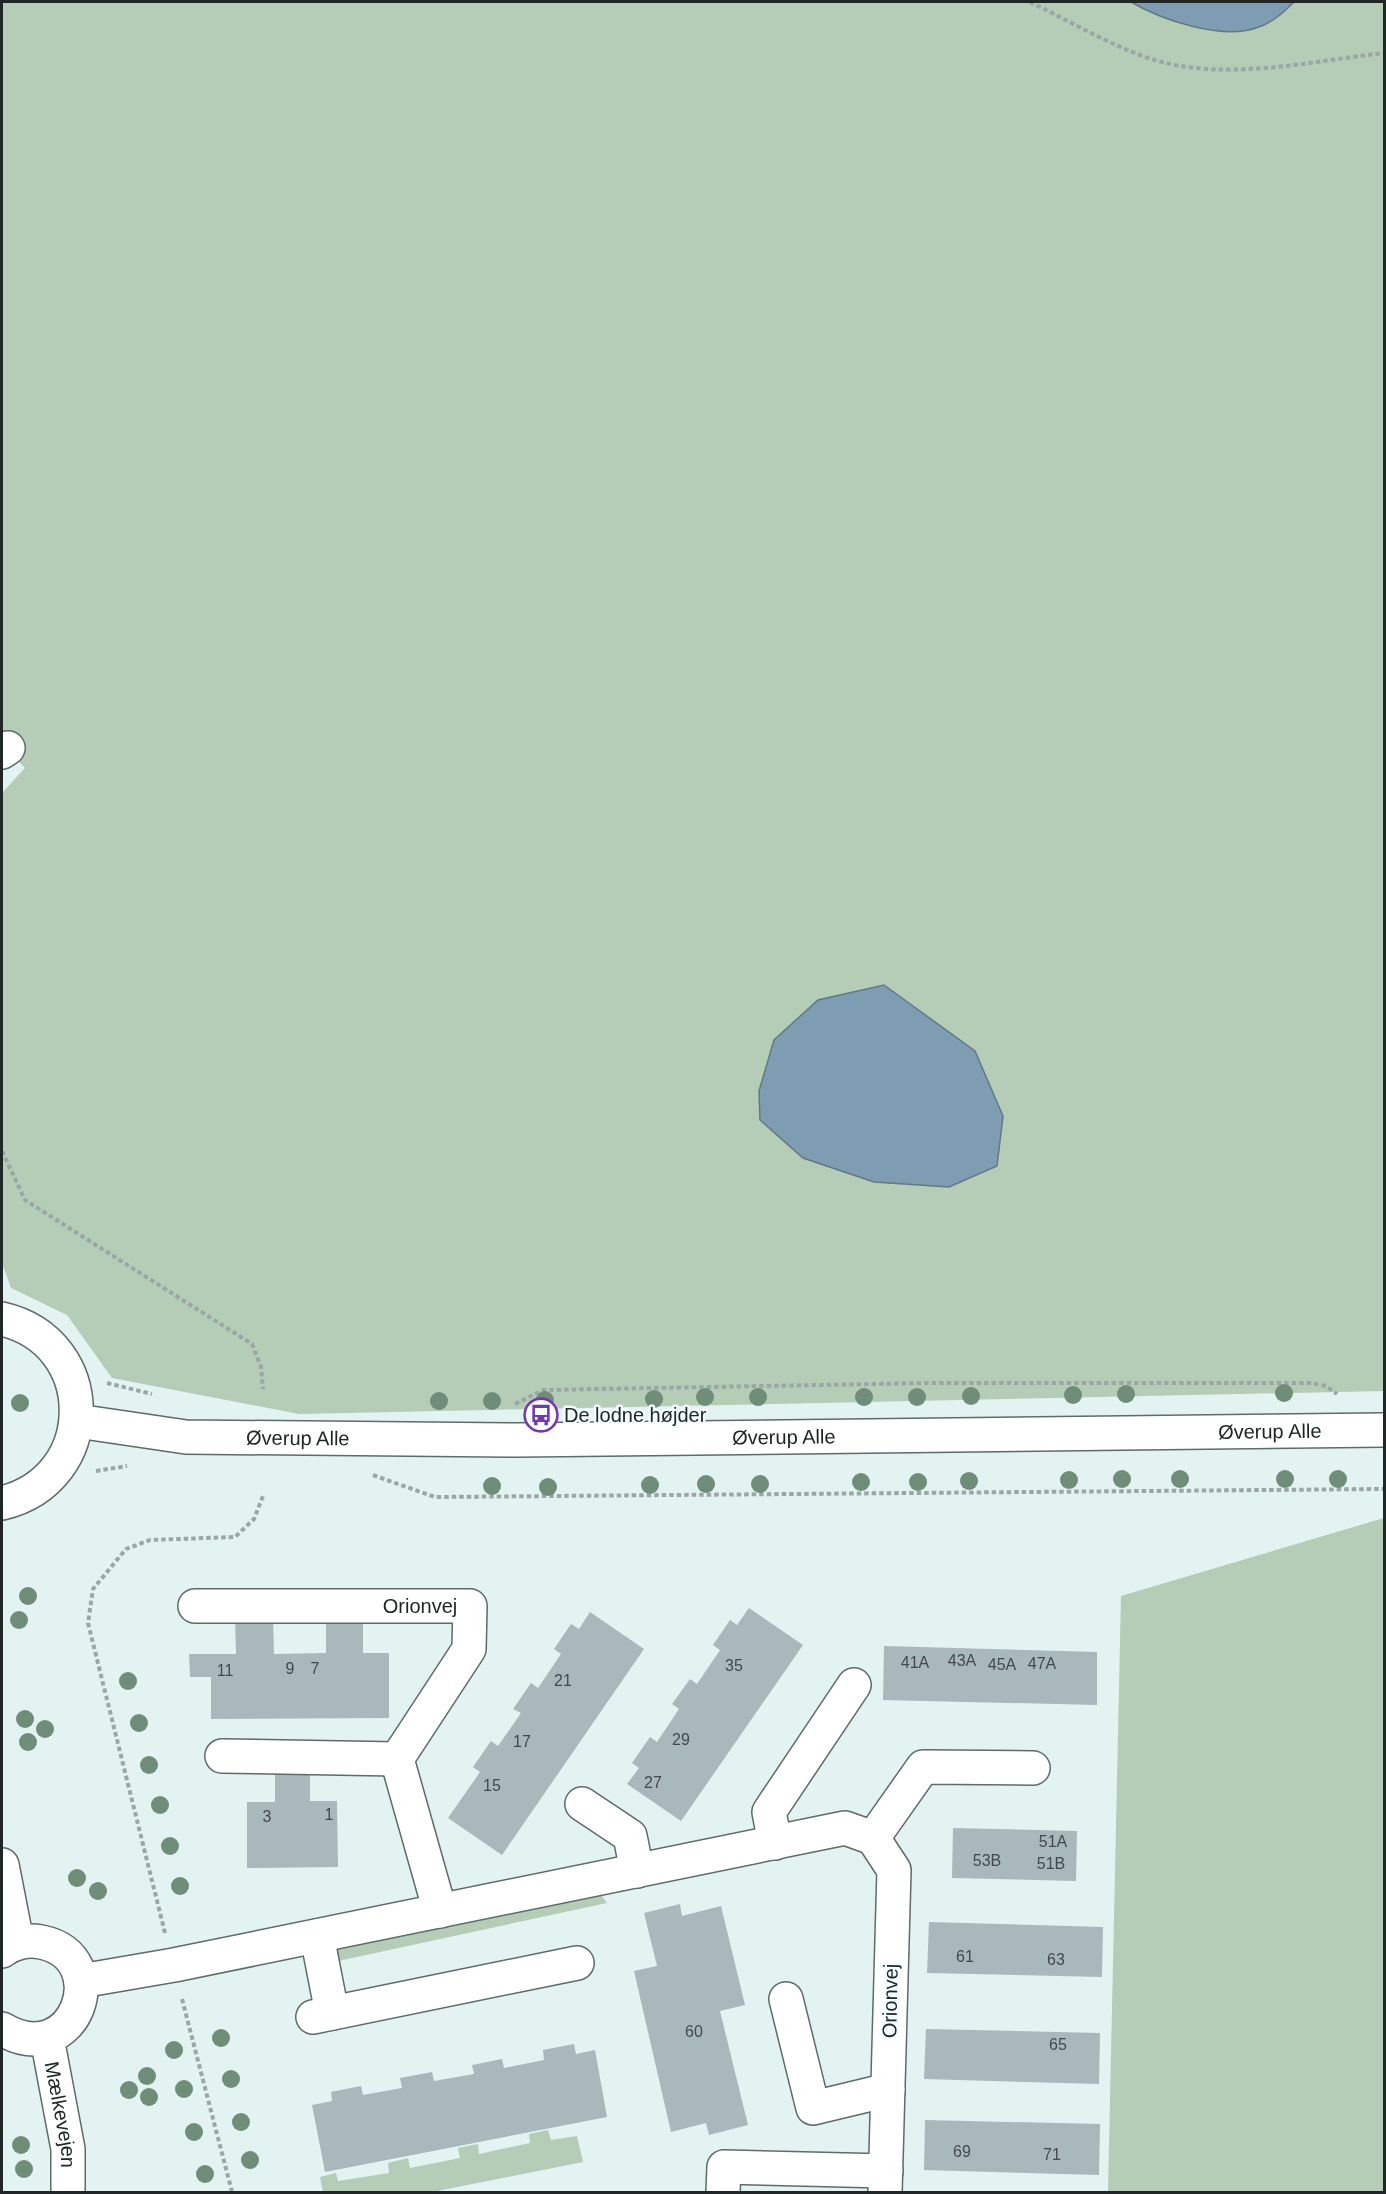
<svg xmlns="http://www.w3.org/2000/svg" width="1386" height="2194" viewBox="0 0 1386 2194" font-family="Helvetica,sans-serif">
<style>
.green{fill:#b5ccb6}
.water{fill:#7e9db2;stroke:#627988;stroke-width:1.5}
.building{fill:#a9b8bb}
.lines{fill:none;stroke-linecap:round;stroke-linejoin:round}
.minor-casing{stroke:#5d6b6a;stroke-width:36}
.path{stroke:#9ba7a6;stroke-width:4;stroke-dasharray:4.5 3;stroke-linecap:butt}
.minor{stroke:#fff;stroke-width:33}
.tree{fill:#6f8d79}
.labels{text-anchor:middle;stroke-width:5;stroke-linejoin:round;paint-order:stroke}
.number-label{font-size:16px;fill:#424a4b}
.poi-label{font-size:20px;fill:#202626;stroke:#f5fefe;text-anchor:start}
.street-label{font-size:20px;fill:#202626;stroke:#f5fefe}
</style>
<rect width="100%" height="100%" fill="#e3f3f1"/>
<path class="green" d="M2,2H1384V1391L299,1414L112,1378L67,1315L11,1288L2,1263V793L25,768L2,744Z
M1384,1518V2192H1108L1121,1596Z
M599,1892L607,1903L338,1961L337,1945Z
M548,2130L551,2140L577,2136L583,2162L432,2192H323L320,2177L336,2173L338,2181L389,2173L388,2163L408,2158L410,2168L460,2158L458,2148L478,2144L479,2154L530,2143L529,2134Z"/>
<path class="water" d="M1131,2H1294C1283,13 1272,23 1256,28C1221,40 1162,20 1131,2Z
M884,985L975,1051L1003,1116L997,1166L949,1187L874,1182L803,1158L760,1120L759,1091L774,1040L818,1000Z"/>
<path class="building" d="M749,1608L803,1645L681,1821L627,1784L639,1768L632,1763L650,1737L657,1742L679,1709L672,1704L690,1679L697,1684L720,1650L713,1645L730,1620L737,1625Z
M590,1612L644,1649L502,1855L448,1818L480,1772L473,1767L491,1741L498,1746L521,1713L513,1709L531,1683L538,1688L561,1654L554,1649L571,1624L579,1629Z
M235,1617H273L274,1654L326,1653V1618H363V1653H389V1718L211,1719V1677H190L189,1654H236Z
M884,1646L1097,1652V1705L883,1700Z
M275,1767H310V1801H337L338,1867L247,1868V1802H275Z
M953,1828L1077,1831L1076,1881L952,1878Z
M680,1904L682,1916L721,1906L745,2005L720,2011L748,2125L709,2135L706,2123L671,2132L634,1971L657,1966L644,1913Z
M929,1922L1103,1927L1102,1977L927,1973Z
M926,2029L1100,2033L1099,2084L924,2079Z
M574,2044L576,2054L595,2050L607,2117L325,2172L312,2105L332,2101L331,2092L361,2086L363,2095L402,2088L400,2078L432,2072L434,2081L474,2074L472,2065L502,2059L504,2068L544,2060L543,2050Z
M925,2120L1100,2124L1099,2175L924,2170Z"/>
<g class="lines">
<defs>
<g id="minor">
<path d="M2,752L8,748"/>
<path d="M2,1319C101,1342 101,1479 2,1503"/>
<path id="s1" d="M77,1421L186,1437L517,1440L1384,1430"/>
<path id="s2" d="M195,1606H470L469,1649L397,1759L440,1911"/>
<path d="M222,1756L397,1759"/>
<path d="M582,1804L630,1836L637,1871"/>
<path d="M873,1838L923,1767L1033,1768"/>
<path d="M775,1843L769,1812L854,1685"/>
<path d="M2,1865L17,1942"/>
<path d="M317,1936L332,2013"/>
<path d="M2,1951C12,1943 27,1939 41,1942C116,1957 76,2073 2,2029"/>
<path d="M81,1981L174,1965L845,1828L873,1838L894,1870L885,2192"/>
<path d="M786,1999L813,2108L888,2090"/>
<path d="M313,2017L577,1963"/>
<path id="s3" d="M47,2038L68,2149V2192"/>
<path d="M723,2192L724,2167L886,2171"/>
</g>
</defs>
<use href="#minor" class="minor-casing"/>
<path class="path" d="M1030,2C1072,22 1114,48 1158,61C1231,81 1311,61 1384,53
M2,1151L25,1200L252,1344L261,1367L263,1389
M107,1383L152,1394
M515,1404L543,1390L928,1383H1312L1326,1386L1337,1394
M96,1471L127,1466
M373,1475L435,1497L1384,1489
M165,1933L88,1623L93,1589L126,1549L150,1540L235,1537L254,1519L263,1496
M182,1999L232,2192"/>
<use href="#minor" class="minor"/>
</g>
<g class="tree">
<circle cx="1284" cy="1393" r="9"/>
<circle cx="1126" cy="1394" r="9"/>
<circle cx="1073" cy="1395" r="9"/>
<circle cx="971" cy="1396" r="9"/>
<circle cx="705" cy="1397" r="9"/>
<circle cx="758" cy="1397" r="9"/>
<circle cx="864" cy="1397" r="9"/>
<circle cx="917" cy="1397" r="9"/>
<circle cx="654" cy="1399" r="9"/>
<circle cx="545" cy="1400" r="9"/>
<circle cx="439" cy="1401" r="9"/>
<circle cx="492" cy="1401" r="9"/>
<circle cx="20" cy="1403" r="9"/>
<circle cx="1122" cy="1479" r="9"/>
<circle cx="1180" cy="1479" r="9"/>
<circle cx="1285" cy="1479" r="9"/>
<circle cx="1338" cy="1479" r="9"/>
<circle cx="1069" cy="1480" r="9"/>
<circle cx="969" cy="1481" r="9"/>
<circle cx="861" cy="1482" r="9"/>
<circle cx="918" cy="1482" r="9"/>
<circle cx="706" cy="1484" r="9"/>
<circle cx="760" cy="1484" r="9"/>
<circle cx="650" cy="1485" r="9"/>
<circle cx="492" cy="1486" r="9"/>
<circle cx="548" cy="1487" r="9"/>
<circle cx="28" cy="1596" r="9"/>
<circle cx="19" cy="1620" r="9"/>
<circle cx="128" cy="1681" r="9"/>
<circle cx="25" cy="1719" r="9"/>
<circle cx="139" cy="1723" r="9"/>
<circle cx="45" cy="1729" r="9"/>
<circle cx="28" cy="1742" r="9"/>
<circle cx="149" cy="1765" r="9"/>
<circle cx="160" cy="1805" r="9"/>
<circle cx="170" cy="1846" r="9"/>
<circle cx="77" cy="1878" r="9"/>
<circle cx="180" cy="1886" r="9"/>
<circle cx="98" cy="1891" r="9"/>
<circle cx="221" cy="2038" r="9"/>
<circle cx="174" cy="2050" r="9"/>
<circle cx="147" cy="2076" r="9"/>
<circle cx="231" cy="2079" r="9"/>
<circle cx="184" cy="2089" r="9"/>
<circle cx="129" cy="2090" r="9"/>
<circle cx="149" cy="2097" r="9"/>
<circle cx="241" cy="2122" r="9"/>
<circle cx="194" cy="2132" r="9"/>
<circle cx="21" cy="2145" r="9"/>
<circle cx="250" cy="2160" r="9"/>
<circle cx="24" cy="2169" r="9"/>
<circle cx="205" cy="2174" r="9"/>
</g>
<defs>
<symbol id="bus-ring" viewBox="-11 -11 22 22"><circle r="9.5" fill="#f5fefe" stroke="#7738ad" stroke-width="1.5"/><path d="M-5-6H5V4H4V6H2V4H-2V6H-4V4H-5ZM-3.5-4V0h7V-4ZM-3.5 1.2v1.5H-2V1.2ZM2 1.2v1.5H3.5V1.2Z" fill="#7738ad"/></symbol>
</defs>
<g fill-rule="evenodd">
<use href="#bus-ring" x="522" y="1396" width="38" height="38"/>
</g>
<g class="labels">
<g class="number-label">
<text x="962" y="1666">43A</text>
<text x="915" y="1668">41A</text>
<text x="1042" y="1669">47A</text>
<text x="1002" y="1670">45A</text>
<text x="734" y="1671">35</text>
<text x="290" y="1674">9</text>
<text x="315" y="1674">7</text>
<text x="225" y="1676">11</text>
<text x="563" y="1686">21</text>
<text x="681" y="1745">29</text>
<text x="522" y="1747">17</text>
<text x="653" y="1788">27</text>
<text x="492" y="1791">15</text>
<text x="329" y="1820">1</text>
<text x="267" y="1822">3</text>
<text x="1053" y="1847">51A</text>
<text x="987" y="1866">53B</text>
<text x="1051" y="1869">51B</text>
<text x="965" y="1962">61</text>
<text x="1056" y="1965">63</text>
<text x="694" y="2037">60</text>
<text x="1058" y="2050">65</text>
<text x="962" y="2157">69</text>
<text x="1052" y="2160">71</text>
</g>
<g class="poi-label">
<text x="564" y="1422">De lodne højder</text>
</g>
<g class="street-label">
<text dy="7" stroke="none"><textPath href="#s1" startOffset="1194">Øverup Alle</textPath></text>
<text dy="7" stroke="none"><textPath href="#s1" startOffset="708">Øverup Alle</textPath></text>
<text dy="7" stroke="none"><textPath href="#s1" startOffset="222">Øverup Alle</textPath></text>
<text dy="7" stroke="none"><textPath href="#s2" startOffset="225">Orionvej</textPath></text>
<text transform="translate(890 2001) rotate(-89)" y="7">Orionvej</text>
<text dy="7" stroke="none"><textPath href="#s3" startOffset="78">Mælkevejen</textPath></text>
</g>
</g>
<rect width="1386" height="2194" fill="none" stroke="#202626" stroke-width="6"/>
</svg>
